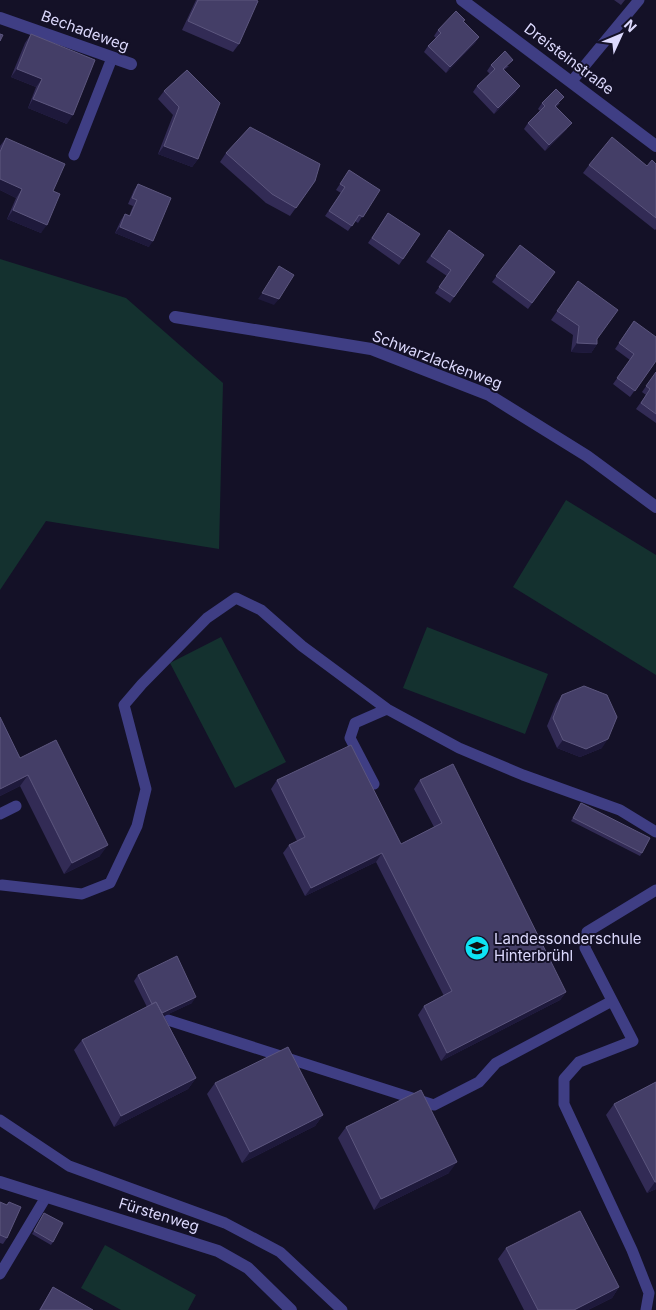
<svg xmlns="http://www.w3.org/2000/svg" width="656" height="1310" viewBox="0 0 656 1310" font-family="Inter,sans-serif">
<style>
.green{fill:#14312f}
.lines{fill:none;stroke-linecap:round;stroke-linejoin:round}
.lane{stroke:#3f3e84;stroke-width:11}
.street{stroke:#3f3e84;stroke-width:12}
.wall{fill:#322b55}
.shaded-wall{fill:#1e193b}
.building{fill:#443e67;stroke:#5c567e}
.labels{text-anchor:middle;stroke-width:4;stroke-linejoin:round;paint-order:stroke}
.street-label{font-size:15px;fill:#dcd9fd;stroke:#141127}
.poi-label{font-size:15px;fill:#dcd9fd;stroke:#141127;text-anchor:start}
</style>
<rect width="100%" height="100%" fill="#141127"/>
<path class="green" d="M0,259L126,298L223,383L219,549L46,521L0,590Z
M566,500L656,555V675L513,587Z
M427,627L548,674L525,734L403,688Z
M221,637L286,762L235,788L170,663Z
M105,1245L196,1295L188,1310H121L81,1288Z"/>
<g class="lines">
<path class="lane" d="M572,81L639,0
M74,155L112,58
M374,784L350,738L355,723L387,709
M0,814L16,806
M2,885L82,894L110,883L137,826L146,789L124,705L142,684L207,618L236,598L261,610L302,646L387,709L459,748L523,775L620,810L656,832
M168,1020L434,1105L479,1082L496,1063L612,1001
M0,1120L69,1166L225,1223L280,1252L342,1310
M0,1274L46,1197
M646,1310L649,1293L632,1250L564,1104V1079L579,1062L633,1041L585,948L587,932L656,890"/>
<path class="street" d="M462,0L656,146
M0,18L131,64
M175,317L371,349L489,395L587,456L656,507
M0,1182L218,1251L248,1268L291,1310"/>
</g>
<path class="wall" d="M196,0H256L239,44L233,52L182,30Z
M614,0H625L621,5Z
M465,20L463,22L479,37L475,43L446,73L424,52L428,46L436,38L434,36L438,30Z
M31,34L67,124L28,108L36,87L11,77L25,43Z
M491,65L509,66L504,70L516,92L494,114L473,92L477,86L490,74L487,71Z
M187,70L198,159L192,167L158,154L173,115L158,99L164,91Z
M542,103H560L556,107L567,129L545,151L524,129L528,123L540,111L538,109Z
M6,138L53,191L41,233L7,219L16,198L0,190V146Z
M226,153L315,181L290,216L266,203L220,162Z
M656,164V229L655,230L583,173L589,165L647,166Z
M349,170L380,190L358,223L355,221L348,231L325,216L341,193L336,190Z
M138,184L149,247L115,233L121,220L125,214L129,216L133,206L128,204L134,190Z
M388,213L420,234L399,265L368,243Z
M449,230L484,255L450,303L435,293L447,276L426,262Z
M520,245L555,272L528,309L492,282Z
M578,281L597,339V344L591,353L571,352L573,335L551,320Z
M634,321L656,361L630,397L613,384L630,360L615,349Z
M656,372V423L636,409L646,395L642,392Z
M562,695L602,748L580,757L557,748L547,726L556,704Z
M0,717L20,758L100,856L64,874L20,786L0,796Z
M277,780L401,844L434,827L414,789L420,780L566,992L560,1000L441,1061L418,1015L424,1006L444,996L376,862L305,896L283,853L289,845L297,841L271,789Z
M581,803L642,853L640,856L571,821Z
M138,975L192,1003L164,1016L196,1078L188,1089L114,1127L74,1050L82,1040L147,1007L134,981Z
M656,1082V1189L647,1193L606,1115L614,1104Z
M215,1083L323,1115L315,1126L242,1163L207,1094Z
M346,1127L449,1173L374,1210L338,1138Z
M0,1202L6,1205L9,1202L7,1238L3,1244L0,1243Z
M44,1213L53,1242L51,1245L32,1234Z
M506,1248L619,1287L612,1298L588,1310H524L498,1259Z
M53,1287L93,1310H39Z"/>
<path class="shaded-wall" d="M479,37L475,43L446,73L450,67Z
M17,69L42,79L36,87L11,77Z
M520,86L516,92L494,114L498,108Z
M33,99L73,115L67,124L28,108Z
M572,123L567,129L545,151L549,145Z
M164,146L198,159L192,167L158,154Z
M0,179L22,189L16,198L0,190Z
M13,210L47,225L41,233L7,219Z
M120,227L153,241L149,247L115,233Z
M262,293L279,299L274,305L258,299Z
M577,343L593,344H597L591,353L571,352Z
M608,739L602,748L580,757L557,748L563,740Z
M28,775L20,786L0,796V789Z
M108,845L100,856L64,874L72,863Z
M382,853L376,862L305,896L311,888Z
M566,992L560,1000L441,1061L447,1053Z
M196,997L192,1003L154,1021L158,1015Z
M196,1078L188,1089L114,1127L121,1116Z
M323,1115L315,1126L242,1163L250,1152Z
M457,1162L449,1173L374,1210L381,1199Z
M655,1182H656V1189L647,1193Z
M619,1287L612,1298L588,1310H574Z"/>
<path class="building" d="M198,0H256L258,1L239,44L188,21Z
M456,11L465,20L463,21L479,37L450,67L428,46L441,33L438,30Z
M0,34L3,35L0,41Z
M31,34L95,60L73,115L33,99L42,79L17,69Z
M505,51L513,60L503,69L520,86L498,108L477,86L495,69L491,65Z
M187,70L220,103L198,159L164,146L179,107L164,91Z
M556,89L564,97L555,106L572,123L549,145L528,123L545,106L542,103Z
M250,127L320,164L315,181L296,208L272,194L226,153Z
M612,137L647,166L652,160L656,164V218L589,165Z
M6,138L65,164L53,191L60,194L47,225L13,210L22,189L0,179V152Z
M349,170L380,190L363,217L359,215L352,226L329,211L345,187L340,184Z
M138,184L171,198L153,241L120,227L125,214L130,216L137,200L132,198Z
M388,213L420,234L403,259L372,238Z
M449,230L484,255L454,297L439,287L451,270L431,256Z
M520,245L555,272L532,303L496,276Z
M279,266L294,275L279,299L262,293Z
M578,281L618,310L597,339V344L577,343L579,326L557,311Z
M634,321L656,337V361L635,391L617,378L634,354L619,343Z
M656,372V414L641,403L650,389L646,386Z
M584,686L607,695L617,717L608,739L586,749L563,740L553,718L562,695Z
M0,717L20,758L56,740L108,845L72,863L28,775L0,789Z
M351,745L401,844L442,823L420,780L453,764L566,992L447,1053L424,1006L452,991L382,853L311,888L289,845L305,837L277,780Z
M581,803L650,838L642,853L573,818Z
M177,956L196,997L162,1013L156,1002L152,1004L138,975Z
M156,1002L196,1078L121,1116L82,1040Z
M288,1047L323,1115L250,1152L215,1083Z
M656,1082V1182H655L614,1104Z
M421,1090L457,1162L381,1199L346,1127Z
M0,1202L7,1205L9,1202L21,1207L7,1238L0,1235Z
M580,1211L619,1287L574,1310H538L506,1248Z
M44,1213L63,1223L53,1242L34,1231Z
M53,1287L93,1310H40Z"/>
<defs>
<symbol id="school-disc" viewBox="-11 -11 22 22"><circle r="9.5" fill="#0ee3f4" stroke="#141127"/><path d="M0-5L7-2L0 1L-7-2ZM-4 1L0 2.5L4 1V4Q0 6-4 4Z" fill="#111"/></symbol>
</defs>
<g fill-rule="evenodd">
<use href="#school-disc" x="463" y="934" width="28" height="28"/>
</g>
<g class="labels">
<g class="street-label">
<text transform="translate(85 31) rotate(20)" y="5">Bechadeweg</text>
<text transform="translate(569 59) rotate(37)" y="5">Dreisteinstraße</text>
<text transform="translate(437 360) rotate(21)" y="5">Schwarzlackenweg</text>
<text transform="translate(159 1215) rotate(17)" y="5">Fürstenweg</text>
</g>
<g class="poi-label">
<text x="494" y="944">Landessonderschule<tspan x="494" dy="17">Hinterbrühl</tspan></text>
</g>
</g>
<g transform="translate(621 35) rotate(46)" stroke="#141127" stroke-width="4" paint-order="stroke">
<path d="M0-4L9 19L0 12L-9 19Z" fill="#dcd9fd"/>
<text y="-8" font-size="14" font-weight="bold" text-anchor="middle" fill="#dcd9fd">N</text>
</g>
</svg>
